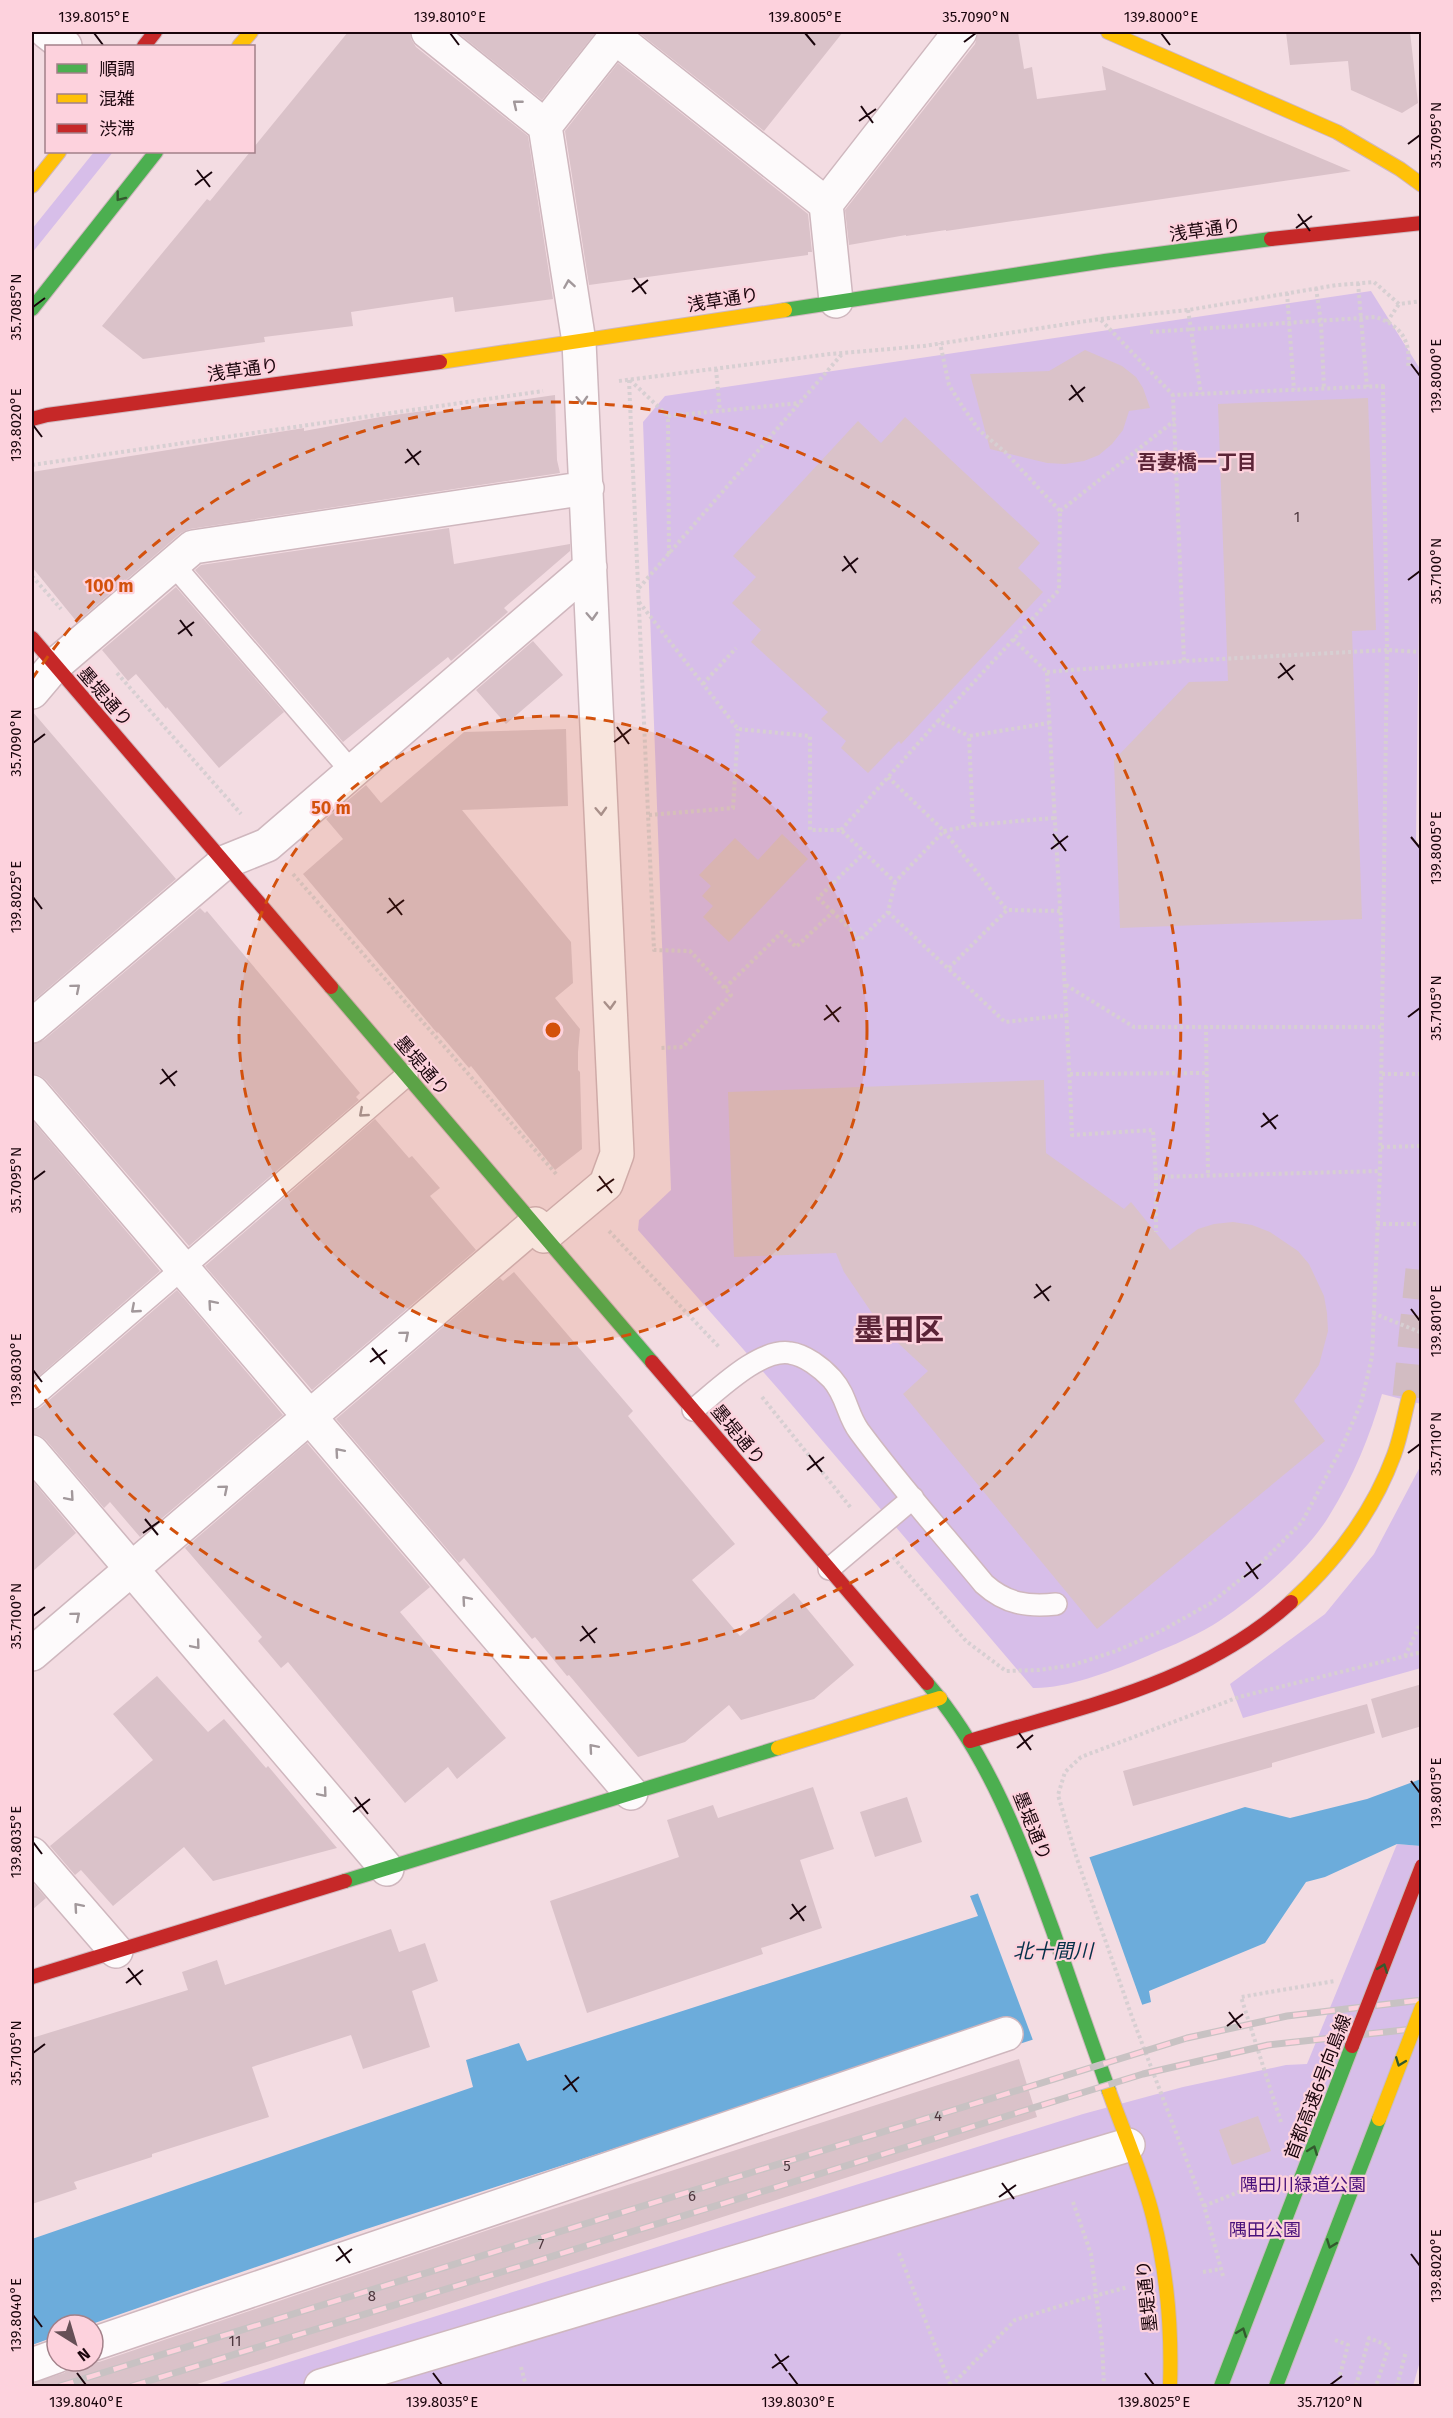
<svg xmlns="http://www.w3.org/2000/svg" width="1453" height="2418" viewBox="0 0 1453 2418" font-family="'Fira Sans','Noto Sans JP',sans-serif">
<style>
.green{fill:#d7bee9}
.water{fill:#6cacdb}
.pier{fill:#f3dce2}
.building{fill:#dac2c9}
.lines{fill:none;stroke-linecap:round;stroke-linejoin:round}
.secondary-tunnel{stroke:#d2bcc2;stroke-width:33;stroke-dasharray:33 16;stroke-linecap:butt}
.lane-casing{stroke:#cfb7be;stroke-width:24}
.street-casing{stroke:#cfb7be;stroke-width:36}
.fast-casing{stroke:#cfb7be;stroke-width:16}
.slow-casing{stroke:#cfb7be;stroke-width:16}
.jam-casing{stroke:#cfb7be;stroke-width:16}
.path{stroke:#d7cfd2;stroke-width:4;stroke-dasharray:3 3;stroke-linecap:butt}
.lane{stroke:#fdfafb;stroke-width:21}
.street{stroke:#fdfafb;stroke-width:33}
.fast{stroke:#4caf50;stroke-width:14}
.slow{stroke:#ffc107;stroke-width:14}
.jam{stroke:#c62828;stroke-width:14}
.rail-casing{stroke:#c8c2c3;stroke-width:7}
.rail{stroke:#fdd2dd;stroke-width:4.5;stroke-dasharray:14;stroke-linecap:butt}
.fast-bridge-casing{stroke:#c9bcbf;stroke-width:16;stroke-linecap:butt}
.slow-bridge-casing{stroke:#c9bcbf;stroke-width:16;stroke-linecap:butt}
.jam-bridge-casing{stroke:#c9bcbf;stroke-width:16;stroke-linecap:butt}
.fast-bridge{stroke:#4caf50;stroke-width:14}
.slow-bridge{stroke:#ffc107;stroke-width:14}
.jam-bridge{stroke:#c62828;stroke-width:14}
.oneway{stroke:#a2989b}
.oneway2{stroke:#335a2e}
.ticks{fill:none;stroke:#1a050c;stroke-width:2}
.ring{fill:none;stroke:#d3510c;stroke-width:3;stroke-dasharray:10 8}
.labels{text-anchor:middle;stroke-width:4.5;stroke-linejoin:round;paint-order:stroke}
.number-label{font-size:15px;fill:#4d373e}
.street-label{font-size:18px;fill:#1a050c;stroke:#fdd2dd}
.park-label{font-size:18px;fill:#48107b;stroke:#fdd2dd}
.neighbourhood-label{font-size:20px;font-weight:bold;fill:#5b2437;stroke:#fdd2dd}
.water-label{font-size:20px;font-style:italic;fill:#043049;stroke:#fdd2dd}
.town-label{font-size:30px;font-weight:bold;fill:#5b2437;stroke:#fdd2dd}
.centre{fill:#d3510c;stroke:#fdd2dd;stroke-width:3}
.ring-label{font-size:18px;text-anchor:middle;font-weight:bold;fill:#d3510c;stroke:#fdd2dd;stroke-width:4.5;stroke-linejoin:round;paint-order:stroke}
.neatline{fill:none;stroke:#1a050c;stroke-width:2}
.ticks-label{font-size:15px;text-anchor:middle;fill:#1a050c}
</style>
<rect width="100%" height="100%" fill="#f3dce2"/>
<path class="green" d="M94,152H113L32,253V229Z
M1371,291L1422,372L1416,844L1422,845L1421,1404L1382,1394C1370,1436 1353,1478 1329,1516C1307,1553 1250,1602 1213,1625C1190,1639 1163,1649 1138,1660C1109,1672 1064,1689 1033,1688L780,1391L638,1230L639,1220L671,1190L643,422L665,396Z
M1421,1465V1668L1243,1718L1230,1684L1325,1614L1374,1554Z
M1397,1844L1421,1846L1422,2354L1413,2386H212L1083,2114L1183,2087L1286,2065L1307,2064Z"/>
<path class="water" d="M1421,1779V1846L1397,1844L1325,1877L1306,1882L1265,1943L1149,1991L1151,2002L1016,2045L1006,2021L351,2234L89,2325H57V2336L32,2345V2239L473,2087L466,2060L519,2043L527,2061L978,1916L970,1896L1245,1807L1290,1818L1367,1799Z"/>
<path class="pier" d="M1089,1856L1143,2007L1034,2043L977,1891Z"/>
<path class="building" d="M348,32H410L411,39L416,47L528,136L553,299L455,312L453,297L351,312L353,326L264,337L265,342L143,359L102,326L207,199L210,201L250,152H254V147Z
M457,32H596L542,100Z
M638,32H843L764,131Z
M978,32H1018L1024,69L1032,67L1037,99L1106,90L1102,66L1351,171L946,231V230L906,236V235L849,245L845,210L975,44Z
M1286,32H1410L1418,103L1402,113L1351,90L1348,61L1290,65Z
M618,63L808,214L812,252H808V255L589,285L565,131Z
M1085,350L1122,366L1136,377L1143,388L1150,408L1129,411L1123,430L1112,444L1099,455L1084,461L1065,464L1047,463L990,449L970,374L1049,371Z
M555,395L557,460L560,473L190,529L181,533L77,622L32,567V472L304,428V431L380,417L430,410V413Z
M1368,398L1376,630L1352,631L1362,919L1120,928L1114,760L1189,682L1228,681L1218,404Z
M905,417L1040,543L1018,568L1043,592L901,744L899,741L868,773L841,748L846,741L821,719L828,712L751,642L761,630L732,603L756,577L733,556L858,421L881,443Z
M449,528L454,564L570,544V551L504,608L508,612L451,661L448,657L343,742L195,570L201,565Z
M176,587L284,712L219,768L167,707L166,709L136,674L128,681L102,650Z
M533,641L563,675L506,724L476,690Z
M32,711L176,879L32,1002Z
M566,729L568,806L462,810L571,942L573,983L555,998L580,1029L578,1052V1070L580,1072L582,1149L555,1170L471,1066L469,1068L438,1032L437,1033L303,874L343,839L326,819L366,785L381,803L464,732Z
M782,834L808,859L729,942L703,917L713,906L702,896L711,886L699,875L735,838L758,860Z
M200,908L205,913L207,911L360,1093L356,1097L359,1100L189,1246L46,1080L39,1075L32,1074V1044L44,1040Z
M1044,1080L1046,1153L1124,1209L1131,1202L1170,1250L1198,1229L1214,1224L1233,1222L1252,1225L1270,1232L1298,1251L1309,1264L1324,1296L1327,1313L1328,1331L1319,1365L1294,1401L1325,1441L1097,1629L903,1394L928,1371L899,1344L874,1316L844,1272L836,1253L734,1257L728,1092Z
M375,1119L409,1158L412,1156L440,1188L430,1196L476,1250L312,1390L205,1266Z
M32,1120L160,1271L32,1382Z
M514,1272L633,1411L628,1416L735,1544L692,1580L740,1636L794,1593L854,1665L814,1699L741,1720L729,1705L685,1742L638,1757L569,1675L567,1676L535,1637L532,1639L464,1558L459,1563L336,1419L500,1278L503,1281Z
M177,1290L283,1415L140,1537L110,1502L104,1508L46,1440L39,1435L32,1434V1410L40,1408Z
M307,1443L430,1587L400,1612L506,1738L457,1779L448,1767L405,1803L288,1662L281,1668L258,1641L262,1637L185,1548Z
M32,1480L76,1533L32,1572Z
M157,1676L208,1732L224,1719L266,1768L268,1766L337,1848L213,1881L184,1847L113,1906L81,1870L75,1875L50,1846L153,1760L113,1714Z
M1422,1684V1726L1382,1738L1371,1699Z
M1367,1704L1375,1733L1272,1763V1767L1133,1806L1123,1771Z
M813,1787L834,1849L800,1860L822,1928L761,1948L763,1954L587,2013L550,1901L679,1857L667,1820L713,1805L718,1818Z
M907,1797L922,1842L875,1857L860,1812Z
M32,1882L46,1898L32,1910Z
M391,1929L399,1952L425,1943L438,1981L412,1991L430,2047L363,2069L351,2035L252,2067L269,2117L152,2154V2157L74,2182L77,2189L32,2204V2038L188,1990L182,1972L217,1960L225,1985Z
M1019,2059L1037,2117L191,2386H32V2383L64,2373L71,2368L75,2361L99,2362L497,2227Z
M1258,2116L1271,2151L1232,2165L1219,2130Z"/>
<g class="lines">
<path class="secondary-tunnel" d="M1409,1397L1422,1270"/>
<defs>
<path id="lane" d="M172,563L352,772
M32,1398L407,1075
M693,1410C716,1392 759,1348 790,1353C805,1355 822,1368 832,1379C847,1396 847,1415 859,1431C898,1484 942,1533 984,1584C1006,1604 1028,1607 1056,1604
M829,1569L913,1498"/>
<path id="street" d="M47,32L65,46
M428,32L545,126L579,342L617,1154L606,1184L544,1236
M615,37L826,204
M545,126L619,32
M836,301L826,204L960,32
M32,692L54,666L193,547L587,488
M32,1026L225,862L267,845L590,567
M32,1092L631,1793
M32,1452L387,1869
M32,1654L535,1224
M32,1854L116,1951
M93,2344L1006,2034
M32,2365L57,2356
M321,2386L1128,2145"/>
<path id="fast" d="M32,309L156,152
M785,310L1105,261L1271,239
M331,987L652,1362
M927,1683C989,1755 1021,1843 1053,1931C1071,1984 1090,2037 1109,2091
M345,1881L778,1748"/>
<path id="slow" d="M1108,32L1337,132L1400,169L1422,185
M239,46L251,32
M32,186L59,152
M440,362L785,310
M1291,1602C1336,1561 1373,1512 1394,1455C1401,1436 1404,1416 1409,1397
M778,1748L940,1698
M1109,2091C1123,2131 1143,2175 1153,2217C1167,2272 1172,2329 1170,2386"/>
<path id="jam" d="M144,46L155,32
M1271,239L1422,223
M32,419L47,415L440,362
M32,638L331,987
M652,1362L927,1683
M970,1741C1084,1706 1200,1684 1291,1602
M32,1977L345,1881"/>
</defs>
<use href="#lane" class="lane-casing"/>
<use href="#street" class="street-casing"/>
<use href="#fast" class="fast-casing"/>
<use href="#slow" class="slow-casing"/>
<use href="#jam" class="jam-casing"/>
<path class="path" d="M1358,283L1367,387
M1316,288L1321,322L1324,389
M1287,293L1294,390
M1188,310L1201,394
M1101,320L1173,395
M1387,322L1399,304
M1150,332L1376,317C1401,326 1411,340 1408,367
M716,369L720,411
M629,380L654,950L690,951L731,995L683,1047L661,1048
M630,380L668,416
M619,381L830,354L924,346L1100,319L1188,310L1337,285L1374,282L1399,304L1422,301
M1383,386L1387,650L1184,661L1173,395Z
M32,465L543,391
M1060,511L1174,421
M669,554L668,416L800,403
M32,576L61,609
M639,588L842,354
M639,602L738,729L810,736V830H841L895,882L944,831L973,825L1054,818
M1013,639L1047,672C1054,826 1066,981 1072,1135L1153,1130L1156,1177L1380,1171
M1047,672L1184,661
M117,673L241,814
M703,684L736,648
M938,721L1059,590L1060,511L1005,452L979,430L964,409L949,385L940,343
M888,777L944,831L1007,910
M649,815L733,808L738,729
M973,825L969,736L1049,723
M841,830L938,721L969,736
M293,874L557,1175
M833,912L818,898L865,852
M888,912L1005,1022L1068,1015
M949,968L1007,910L1061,911
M1066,985L1134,1027H1383
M725,988L782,932L796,947L833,912L860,940L888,912L895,882
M1206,1026L1208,1175
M1070,1074L1206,1073
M1382,1074H1422
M1381,1147L1422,1146
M1156,1177V1232
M1377,1224H1422
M609,1231L720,1348
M1373,1313L1422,1333
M762,1397L851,1508
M893,1557L966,1641L1006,1671L1039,1670L1073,1665L1116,1651L1161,1631L1211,1603L1263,1561L1302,1522L1342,1447L1361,1403L1372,1357L1380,1171L1387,650L1422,652
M1405,1656L1422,1620
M1281,2122L1241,1997L1335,1981
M1073,2202L1091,2254L1102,2343L1104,2386
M1204,2206L1256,2185
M899,2253L951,2386
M1203,2272L1220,2269
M1223,2276L1204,2206L1132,2017L1077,1859L1058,1795L1065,1772L1081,1757L1239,1697L1422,1652
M1335,2340L1348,2345L1337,2386
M521,2367L526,2386
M951,2386L1015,2320L1076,2301L1128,2287
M1356,2386L1369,2338L1389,2346L1376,2386
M1397,2386L1406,2351"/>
<use href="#lane" class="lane"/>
<use href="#street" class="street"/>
<use href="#fast" class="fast"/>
<use href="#slow" class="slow"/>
<use href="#jam" class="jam"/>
<defs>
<path id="rail" d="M60,2386L1187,2038L1287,2016L1422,2000
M132,2386L1143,2074L1268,2045L1422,2028"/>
</defs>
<use href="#rail" class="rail-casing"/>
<use href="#rail" class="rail"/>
<defs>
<path id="fast-bridge" d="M1221,2386L1352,2046
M1276,2386L1379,2119"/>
<path id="slow-bridge" d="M1379,2119L1422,2007"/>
<path id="jam-bridge" d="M1352,2046L1422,1866"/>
</defs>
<use href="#fast-bridge" class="fast-bridge-casing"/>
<use href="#slow-bridge" class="slow-bridge-casing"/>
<use href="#jam-bridge" class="jam-bridge-casing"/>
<use href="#fast-bridge" class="fast-bridge"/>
<use href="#slow-bridge" class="slow-bridge"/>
<use href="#jam-bridge" class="jam-bridge"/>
</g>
<defs><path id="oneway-chevron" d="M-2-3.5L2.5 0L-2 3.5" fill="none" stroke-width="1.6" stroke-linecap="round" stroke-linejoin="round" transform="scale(1.5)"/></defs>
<g class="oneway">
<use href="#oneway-chevron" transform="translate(517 104) rotate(-141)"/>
<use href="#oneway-chevron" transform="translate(569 284) rotate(-99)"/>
<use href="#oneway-chevron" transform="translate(582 400) rotate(87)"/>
<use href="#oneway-chevron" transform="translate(592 616) rotate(87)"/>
<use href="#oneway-chevron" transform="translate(601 811) rotate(87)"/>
<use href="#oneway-chevron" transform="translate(76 988) rotate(-40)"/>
<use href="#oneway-chevron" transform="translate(610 1005) rotate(87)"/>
<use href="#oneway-chevron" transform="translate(363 1113) rotate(139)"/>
<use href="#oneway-chevron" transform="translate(212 1304) rotate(-131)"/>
<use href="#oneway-chevron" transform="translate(135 1309) rotate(139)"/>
<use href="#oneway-chevron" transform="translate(405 1335) rotate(-40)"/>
<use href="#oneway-chevron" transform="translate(339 1452) rotate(-131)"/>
<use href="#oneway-chevron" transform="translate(224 1489) rotate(-40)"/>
<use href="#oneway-chevron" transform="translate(70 1497) rotate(49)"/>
<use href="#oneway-chevron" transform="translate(466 1600) rotate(-131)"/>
<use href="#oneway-chevron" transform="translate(76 1616) rotate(-40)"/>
<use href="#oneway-chevron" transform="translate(196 1645) rotate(50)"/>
<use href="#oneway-chevron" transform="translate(593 1748) rotate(-131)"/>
<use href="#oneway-chevron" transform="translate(323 1793) rotate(50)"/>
<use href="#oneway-chevron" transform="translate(78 1907) rotate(-131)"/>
</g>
<g class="oneway2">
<use href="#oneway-chevron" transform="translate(120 197) rotate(128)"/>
<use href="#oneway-chevron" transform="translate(1383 1968) rotate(-69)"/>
<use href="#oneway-chevron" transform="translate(1400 2062) rotate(111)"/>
<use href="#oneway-chevron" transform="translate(1313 2150) rotate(-69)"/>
<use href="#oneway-chevron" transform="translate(1331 2244) rotate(111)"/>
<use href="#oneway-chevron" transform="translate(1242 2332) rotate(-69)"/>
</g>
<path class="ticks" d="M94,33L103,45M450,33L459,45M805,33L815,45M1161,33L1170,45M964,42L976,33M861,106L873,123M859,121L876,109M1408,144L1420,135M197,170L210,187M195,185L212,172M1298,214L1310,231M1296,228L1312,216M634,278L646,294M632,292L648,280M33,307L45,298M1411,364L1420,376M1071,385L1083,402M1069,400L1085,387M33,425L42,437M407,449L419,465M405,463L421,451M844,556L856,573M842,571L858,558M1408,580L1420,571M180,620L192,636M178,634L194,622M1280,663L1293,680M1278,678L1295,665M617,727L629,744M614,742L631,729M33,743L45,734M1053,834L1066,851M1411,837L1420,848M1051,849L1068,836M33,897L42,909M389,898L402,915M387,913L404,900M826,1005L839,1022M1408,1017L1420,1008M824,1020L841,1007M162,1069L175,1086M160,1084L177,1071M1263,1113L1276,1129M1261,1127L1278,1115M599,1176L612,1193M33,1180L45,1171M597,1191L614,1179M1036,1284L1049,1301M1034,1298L1051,1286M1411,1309L1420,1321M372,1348L385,1364M370,1362L387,1350M33,1370L42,1382M1408,1453L1420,1444M809,1455L822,1472M807,1470L824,1457M145,1519L158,1535M143,1533L160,1521M1246,1562L1258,1579M1244,1577L1261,1564M33,1616L45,1607M582,1626L595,1643M580,1641L597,1628M1019,1733L1031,1750M1017,1748L1033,1735M1411,1781L1420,1793M355,1797L368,1814M353,1812L370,1799M33,1842L42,1854M792,1904L804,1921M790,1919L806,1906M128,1968L141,1985M126,1983L143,1970M1229,2012L1241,2028M1227,2026L1243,2014M33,2053L45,2044M565,2075L577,2092M563,2090L579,2077M1002,2183L1014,2199M999,2197L1016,2185M338,2246L350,2263M1411,2254L1420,2266M336,2261L352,2249M33,2315L42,2327M775,2354L787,2371M772,2368L789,2356M77,2373L86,2385M433,2373L442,2385M789,2373L798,2385M1145,2373L1154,2385M1330,2385L1342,2376"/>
<circle cx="553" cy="1030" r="314" fill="#d3510c" fill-opacity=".12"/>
<g class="ring">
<circle cx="553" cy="1030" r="314"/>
<path d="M32 679A628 628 0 1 1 32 1381"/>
</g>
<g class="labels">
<g class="number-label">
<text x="1297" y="522">1</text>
<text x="938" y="2121">4</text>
<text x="787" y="2171">5</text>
<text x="692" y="2201">6</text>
<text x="541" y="2249">7</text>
<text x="372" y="2301">8</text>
<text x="235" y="2346">11</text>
</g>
<g class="street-label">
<text transform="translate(1205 230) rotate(-8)" y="6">浅草通り</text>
<text transform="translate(723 300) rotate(-9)" y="6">浅草通り</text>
<text transform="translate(243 370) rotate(-8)" y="6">浅草通り</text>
<text transform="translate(105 697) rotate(49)" y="6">墨堤通り</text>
<text transform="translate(422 1066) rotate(49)" y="6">墨堤通り</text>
<text transform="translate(738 1435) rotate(50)" y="6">墨堤通り</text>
<text transform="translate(1032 1826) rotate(68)" y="6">墨堤通り</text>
<text transform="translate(1318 2087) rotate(-69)" y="6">首都高速6号向島線</text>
<text transform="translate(1147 2296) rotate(-96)" y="6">墨堤通り</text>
</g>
<g class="park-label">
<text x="1303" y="2191">隅田川緑道公園</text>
<text x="1265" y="2236">隅田公園</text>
</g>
<g class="neighbourhood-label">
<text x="1197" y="469">吾妻橋一丁目</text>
</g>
<g class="water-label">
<text x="1053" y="1958">北十間川</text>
</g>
<g class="town-label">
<text x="899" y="1340">墨田区</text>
</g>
</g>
<circle cx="553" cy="1030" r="9" class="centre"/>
<g class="ring-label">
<text x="109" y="592">100 m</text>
<text x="331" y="814">50 m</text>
</g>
<rect width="1453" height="2418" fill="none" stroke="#fdd2dd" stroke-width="66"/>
<rect x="45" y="45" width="210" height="108" fill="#fdd2dd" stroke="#a28089" stroke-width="1.5"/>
<rect x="57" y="64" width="30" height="9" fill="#4caf50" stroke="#a28089" stroke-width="1.5"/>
<text x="99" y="75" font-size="18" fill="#1a050c">順調</text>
<rect x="57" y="94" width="30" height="9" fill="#ffc107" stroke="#a28089" stroke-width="1.5"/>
<text x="99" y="105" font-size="18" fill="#1a050c">混雑</text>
<rect x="57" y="124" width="30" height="9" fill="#c62828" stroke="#a28089" stroke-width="1.5"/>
<text x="99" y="135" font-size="18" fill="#1a050c">渋滞</text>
<g transform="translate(75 2343) rotate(143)"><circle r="28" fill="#fdd2dd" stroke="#a28089" stroke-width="1.5"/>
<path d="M0-4.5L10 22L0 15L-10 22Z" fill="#665057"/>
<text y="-9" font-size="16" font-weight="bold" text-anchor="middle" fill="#1a050c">N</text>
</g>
<rect x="33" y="33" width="1387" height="2352" class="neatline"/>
<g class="ticks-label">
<text x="94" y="22">139.8015°E</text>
<text x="450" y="22">139.8010°E</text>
<text x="805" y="22">139.8005°E</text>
<text x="976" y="22">35.7090°N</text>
<text x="1161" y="22">139.8000°E</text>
<text transform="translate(1436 135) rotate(-90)" y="5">35.7095°N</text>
<text transform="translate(16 307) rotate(-90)" y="5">35.7085°N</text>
<text transform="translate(1436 376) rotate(-90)" y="5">139.8000°E</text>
<text transform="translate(16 425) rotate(-90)" y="5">139.8020°E</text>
<text transform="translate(1436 571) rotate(-90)" y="5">35.7100°N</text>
<text transform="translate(16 743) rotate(-90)" y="5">35.7090°N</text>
<text transform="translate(1436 848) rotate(-90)" y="5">139.8005°E</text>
<text transform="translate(16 897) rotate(-90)" y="5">139.8025°E</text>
<text transform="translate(1436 1008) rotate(-90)" y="5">35.7105°N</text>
<text transform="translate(16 1180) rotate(-90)" y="5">35.7095°N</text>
<text transform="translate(1436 1321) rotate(-90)" y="5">139.8010°E</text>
<text transform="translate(16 1370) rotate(-90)" y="5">139.8030°E</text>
<text transform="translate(1436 1444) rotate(-90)" y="5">35.7110°N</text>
<text transform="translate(16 1616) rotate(-90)" y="5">35.7100°N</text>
<text transform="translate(1436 1793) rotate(-90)" y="5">139.8015°E</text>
<text transform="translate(16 1842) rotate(-90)" y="5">139.8035°E</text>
<text transform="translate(16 2053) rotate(-90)" y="5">35.7105°N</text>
<text transform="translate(1436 2266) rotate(-90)" y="5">139.8020°E</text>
<text transform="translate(16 2315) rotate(-90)" y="5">139.8040°E</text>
<text x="86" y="2407">139.8040°E</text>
<text x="442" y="2407">139.8035°E</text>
<text x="798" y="2407">139.8030°E</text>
<text x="1154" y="2407">139.8025°E</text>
<text x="1330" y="2407">35.7120°N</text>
</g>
</svg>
